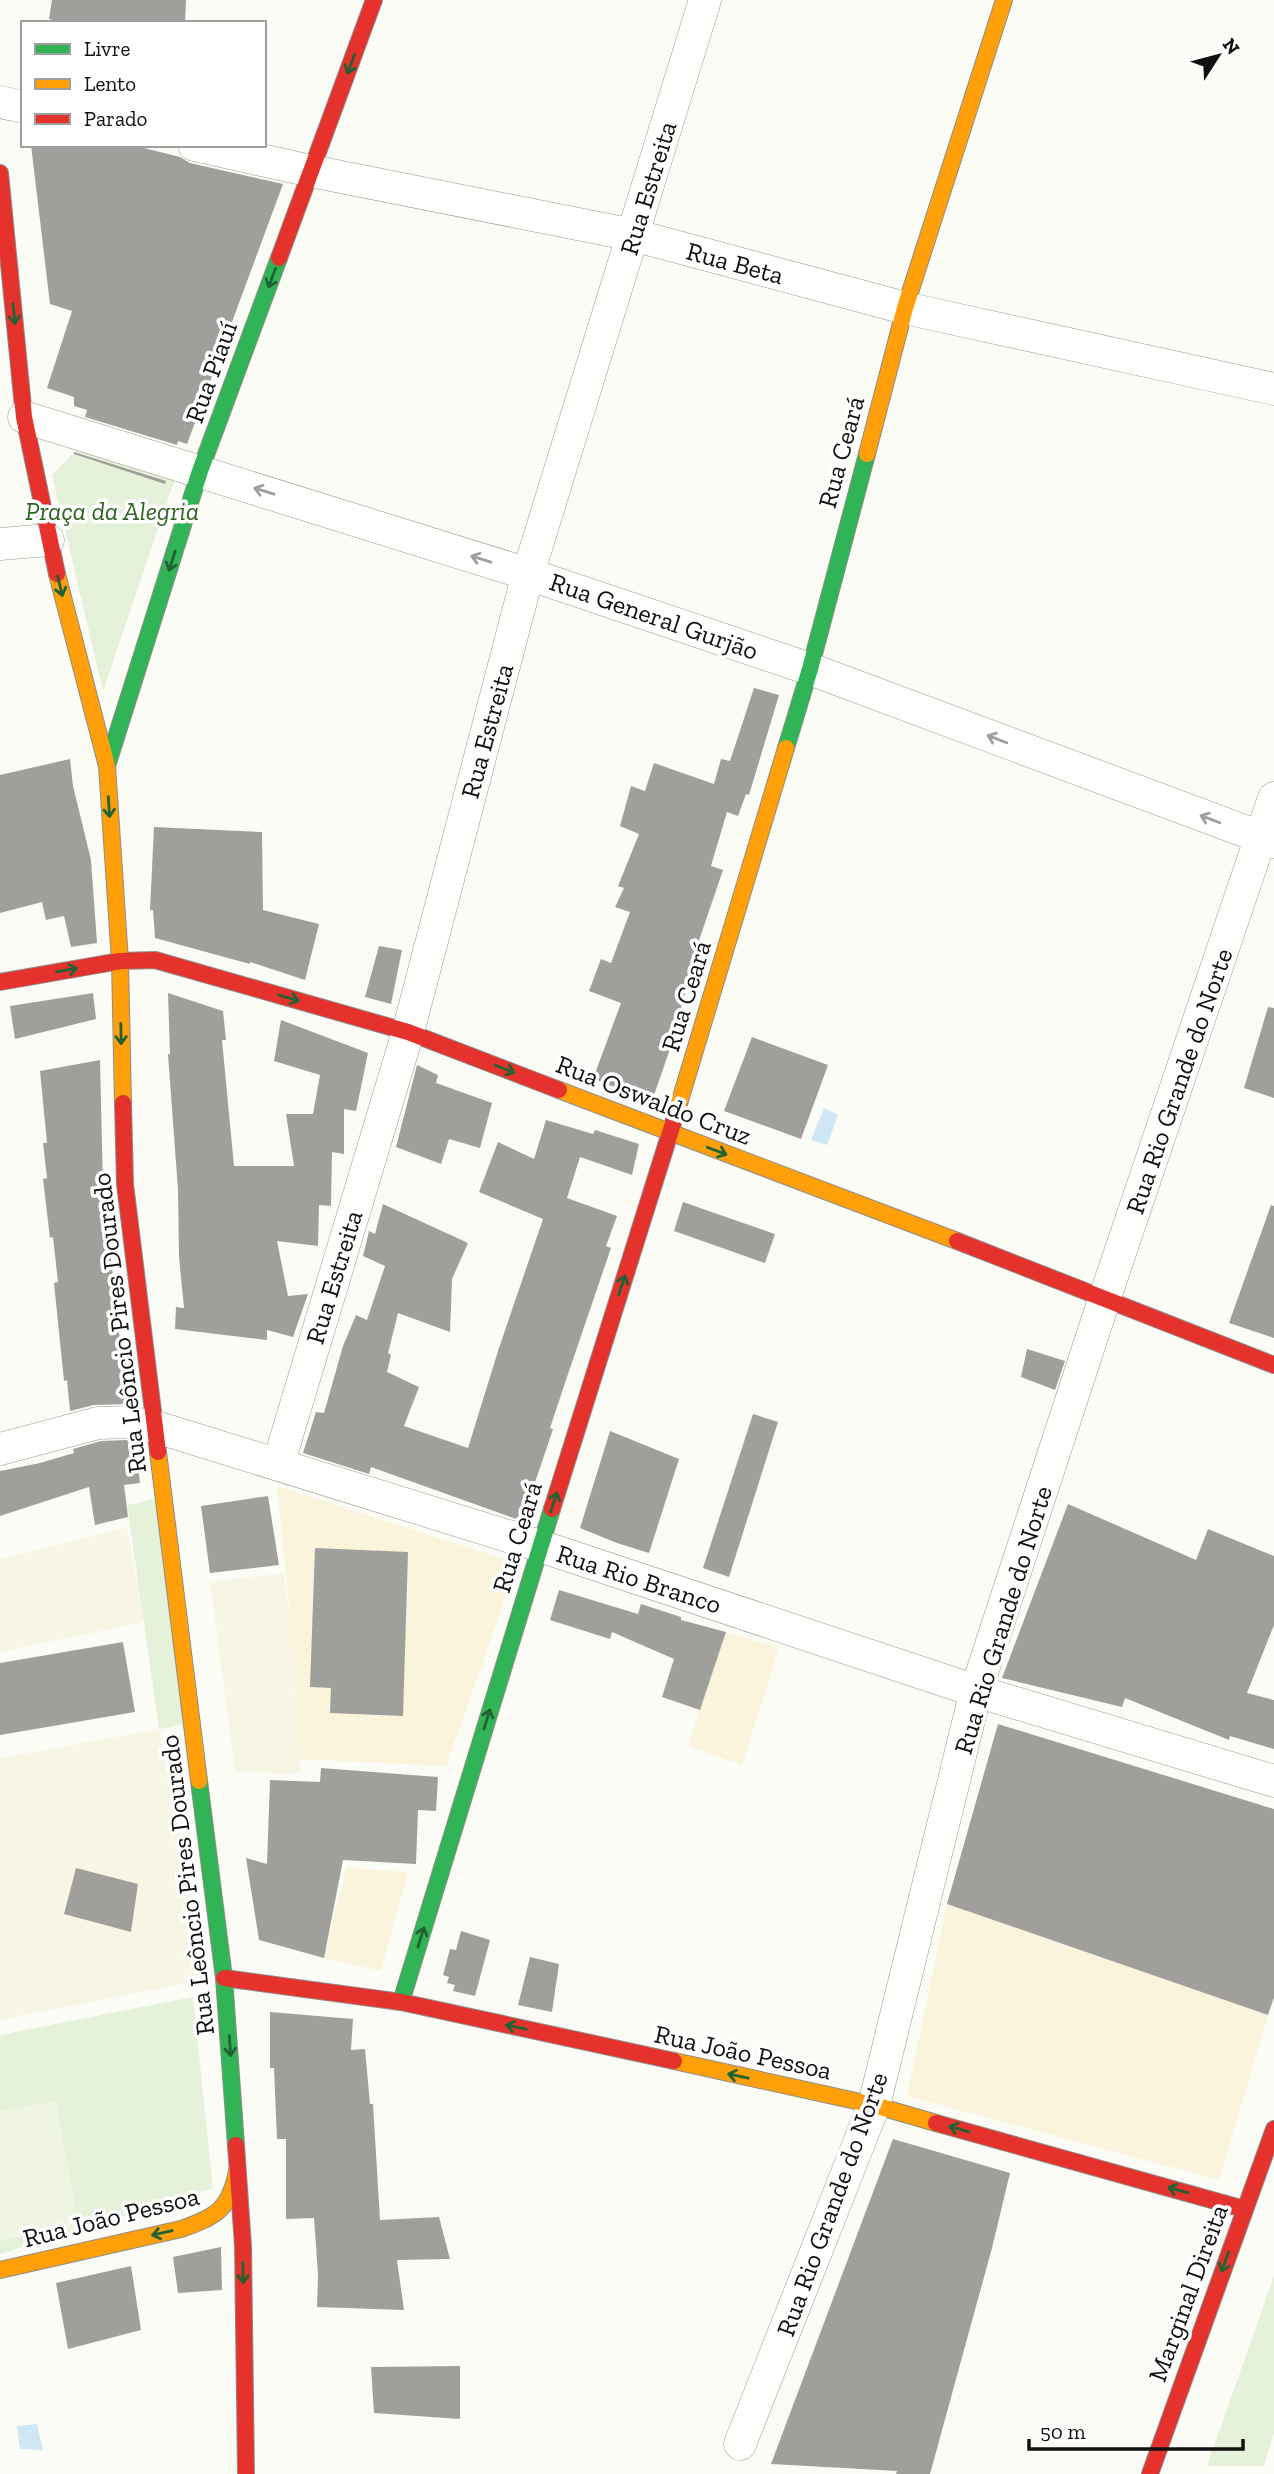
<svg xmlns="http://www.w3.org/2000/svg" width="1274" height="2474" viewBox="0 0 1274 2474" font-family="'Zilla Slab',serif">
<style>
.farmland{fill:#f7f6e4}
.green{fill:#e5f1d8}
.sand{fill:#f9f4db}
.pitch{fill:#eff5e2}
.water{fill:#cfe6f4}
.building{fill:#a09f9c}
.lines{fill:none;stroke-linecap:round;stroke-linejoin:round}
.street-casing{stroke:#969694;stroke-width:33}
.fast-casing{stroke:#8d8d8b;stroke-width:18}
.slow-casing{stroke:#8d8d8b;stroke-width:18}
.jam-casing{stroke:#8d8d8b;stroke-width:18}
.street{stroke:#fffffe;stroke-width:32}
.fast{stroke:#30b455;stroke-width:16}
.slow{stroke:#ff9f0a;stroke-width:16}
.jam{stroke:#e5322d;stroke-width:16}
.oneway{stroke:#206232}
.oneway2{stroke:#9f9f9f}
.labels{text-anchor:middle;stroke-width:7;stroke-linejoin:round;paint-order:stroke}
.street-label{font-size:26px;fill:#101010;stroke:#fff}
.park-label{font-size:26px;font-style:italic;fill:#2f6524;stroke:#fff}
</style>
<rect width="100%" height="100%" fill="#fcfcf7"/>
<path class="farmland" d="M127,1527L144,1622L0,1652V1559Z
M284,1573L291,1624L301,1774L235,1772L210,1582Z
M159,1729L208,1979L0,2020V1758Z"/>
<path class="green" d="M79,448L175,479L103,691L52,475Z
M159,1498L189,1723L159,1729L127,1505Z
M193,1997L213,2188L0,2254V2035Z
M1274,2276V2433L1264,2466H1207Z"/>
<path class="sand" d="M277,1486L504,1559L512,1573L511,1582L446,1766L300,1759L291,1624Z
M726,1632L779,1648L742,1765L688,1746Z
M346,1868L408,1872L381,1971L324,1958Z
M947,1904L1268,2015L1219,2180L907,2096Z"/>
<path class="pitch" d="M56,2101L79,2226L0,2240V2111Z"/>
<path class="water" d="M824,1108L838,1115L827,1145L811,1140Z
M37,2424L43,2450L20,2449L17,2426Z"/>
<path class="building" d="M52,0H186L185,23H65L49,19Z
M31,145H132L180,157L190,163L283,184L187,444L178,441L177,445L85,417L87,410L74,406V397L47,388L72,311L50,304Z
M74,452L166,481L165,484L74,454Z
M754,688L779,695L749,795L746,794L738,816L727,812L711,866L723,870L692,961L686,990L672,1039L673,1040L652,1101L593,1079L621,1003L589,991L601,959L611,963L630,912L615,907L624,888L618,886L639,834L620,826L631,786L645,791L654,763L714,784L721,759L730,761Z
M70,759L73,786L91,860L97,943L71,947L64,916L46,920L42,902L0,913V775Z
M154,827L262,832L263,910L319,924L305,980L250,962V964L155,938L153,910H150Z
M379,946L402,950L391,1004L365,997Z
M93,993L96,1019L15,1039L10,1006Z
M168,993L223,1011L226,1040H222L234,1166H294L286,1114H313L320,1075L274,1061L281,1020L368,1053L356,1111L344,1109V1154L332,1152L331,1206L319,1205L318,1246L277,1241L288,1296L308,1294L293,1337L267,1330V1340L175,1329L176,1307L184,1308L179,1257L178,1190L168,1054H170Z
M1268,1007L1274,1008V1098L1244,1088Z
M752,1037L828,1065L801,1139L724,1111Z
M100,1060L103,1187L124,1377H126L130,1402L129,1404L94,1405L70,1411L67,1380L64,1381L54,1283L58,1282L53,1237L50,1238L43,1179L47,1178L43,1143H47L40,1071Z
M417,1065L438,1075L436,1083L492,1103L480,1148L449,1139L441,1164L396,1147Z
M546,1120L593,1134L595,1130L639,1144L632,1175L580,1157L567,1198L617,1216L606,1246L611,1248L567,1377L550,1428L553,1429L522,1521L371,1467L369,1474L303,1453L316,1412L324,1413L343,1346L356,1315L367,1320L385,1266L363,1256L369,1231L375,1234L383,1204L468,1243L452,1279L450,1332L398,1313L388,1353L391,1355L387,1372L419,1387L404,1426L468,1448L499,1348L543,1219L479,1192L498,1142L534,1159Z
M683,1202L775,1234L765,1263L674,1231Z
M1271,1205L1274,1206V1338L1229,1323Z
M1027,1349L1065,1361L1055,1390L1021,1377Z
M753,1414L778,1422L729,1577L703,1568Z
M610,1431L679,1459L649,1553L617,1543L580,1528Z
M127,1440L135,1442L140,1483L124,1485L128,1517L95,1525L89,1487L0,1516V1471L40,1463L74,1453L73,1449L101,1441Z
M268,1496L279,1565L210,1573L201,1506Z
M1068,1504L1196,1560L1208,1529L1274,1556V1625L1247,1693L1274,1700V1749L1230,1736L1229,1740L1125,1698L1122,1707L1002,1678Z
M315,1548L408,1552L403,1716L330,1713L331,1688L310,1687Z
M559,1590L638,1614L641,1604L681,1617V1620L726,1632L700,1710L662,1697L674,1659L612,1632L610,1639L550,1620Z
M123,1642L135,1712L0,1735V1663Z
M998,1724L1274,1809V1997L1268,2015L947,1904Z
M321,1768L438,1777L436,1811L418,1810L416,1864L343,1860L324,1958L259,1940L246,1858L267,1864L270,1780L320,1782Z
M76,1868L138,1884L131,1932L64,1914Z
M461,1931L490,1940L475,1996L453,1991L455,1985L447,1983L449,1977L443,1975L450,1949L456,1950Z
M530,1957L559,1964L552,2012L518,2005Z
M270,2012L353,2019L351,2050L365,2049L370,2104H373L380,2220L439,2217L450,2259L397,2260L404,2310L317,2307L318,2274L314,2218L286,2219V2139H277L274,2068H270Z
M893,2139L1010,2173L992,2248L930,2474H896L897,2471L771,2464Z
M221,2247L222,2290L178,2293L173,2257Z
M131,2266L141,2330L68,2349L56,2283Z
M460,2366V2419L374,2413L371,2367Z"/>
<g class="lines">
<defs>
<path id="street" d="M0,102L23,107
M194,145L311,171L633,235L905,308L1274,389
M24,417L528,574L810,669L1274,842
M0,544L48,540
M0,1449L98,1423L128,1422L156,1427L540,1546L976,1691L1274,1781
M278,1465L408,1032L528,574L705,0
M740,2444L874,2105L976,1691L1105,1297L1274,798"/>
<path id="fast" d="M786,748L810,669L867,454
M107,766L200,471L279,258
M199,1781L224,1978L236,2145
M401,2002L552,1509"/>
<path id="slow" d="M867,454L905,308L1004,0
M57,574L107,766L120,961L123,1103
M559,1090L957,1241
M675,1117L786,748
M158,1452L199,1781
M674,2061L874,2105L936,2123
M0,2270L181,2229C216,2217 230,2209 237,2171"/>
<path id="jam" d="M0,173L24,417L57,574
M279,258L374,0
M0,982L120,961L155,960L408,1032L559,1090
M123,1103L125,1184L158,1452
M957,1241L1274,1365
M552,1509L675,1117
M224,1978L401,2002L674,2061
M936,2123L1244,2209
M236,2145L243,2246L246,2474
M1150,2474L1274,2129"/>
</defs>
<use href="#street" class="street-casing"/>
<use href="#fast" class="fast-casing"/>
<use href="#slow" class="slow-casing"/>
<use href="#jam" class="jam-casing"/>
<use href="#street" class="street"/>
<use href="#fast" class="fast"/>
<use href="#slow" class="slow"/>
<use href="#jam" class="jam"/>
</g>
<defs><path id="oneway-shaft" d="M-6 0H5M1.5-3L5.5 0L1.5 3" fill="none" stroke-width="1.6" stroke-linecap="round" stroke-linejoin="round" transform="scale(1.75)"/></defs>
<g class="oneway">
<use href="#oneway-shaft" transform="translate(351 64) rotate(110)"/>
<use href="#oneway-shaft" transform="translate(272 278) rotate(110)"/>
<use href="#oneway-shaft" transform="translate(14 314) rotate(84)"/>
<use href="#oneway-shaft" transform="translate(172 561) rotate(108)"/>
<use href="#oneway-shaft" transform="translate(60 586) rotate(76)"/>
<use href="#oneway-shaft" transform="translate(109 807) rotate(86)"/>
<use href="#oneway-shaft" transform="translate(67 970) rotate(-10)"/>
<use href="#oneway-shaft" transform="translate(289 998) rotate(16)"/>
<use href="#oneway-shaft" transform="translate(121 1034) rotate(89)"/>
<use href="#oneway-shaft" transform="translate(505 1069) rotate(21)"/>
<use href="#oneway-shaft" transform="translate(717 1151) rotate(21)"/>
<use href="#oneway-shaft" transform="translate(622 1285) rotate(-72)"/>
<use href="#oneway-shaft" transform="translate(554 1502) rotate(-72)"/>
<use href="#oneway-shaft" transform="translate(487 1719) rotate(-73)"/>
<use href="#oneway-shaft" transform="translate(421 1937) rotate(-73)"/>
<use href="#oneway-shaft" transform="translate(516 2027) rotate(-168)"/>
<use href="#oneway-shaft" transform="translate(230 2046) rotate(86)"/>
<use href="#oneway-shaft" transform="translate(738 2076) rotate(-168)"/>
<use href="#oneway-shaft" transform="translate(959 2129) rotate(-164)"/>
<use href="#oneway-shaft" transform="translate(1178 2190) rotate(-164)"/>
<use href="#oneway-shaft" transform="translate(162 2233) rotate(167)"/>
<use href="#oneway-shaft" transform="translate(1225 2262) rotate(110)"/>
<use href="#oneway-shaft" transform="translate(243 2273) rotate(89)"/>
</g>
<g class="oneway2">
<use href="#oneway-shaft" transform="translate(264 491) rotate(-163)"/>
<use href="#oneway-shaft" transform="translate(481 559) rotate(-163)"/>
<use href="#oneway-shaft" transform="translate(997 739) rotate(-159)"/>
<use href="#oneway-shaft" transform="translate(1210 819) rotate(-159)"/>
</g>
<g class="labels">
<g class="street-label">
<text transform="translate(648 188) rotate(-73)" y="9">Rua Estreita</text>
<text transform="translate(735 263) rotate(15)" y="9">Rua Beta</text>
<text transform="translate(211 372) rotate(-70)" y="9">Rua Piauí</text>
<text transform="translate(841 452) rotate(-75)" y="9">Rua Ceará</text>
<text transform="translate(654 616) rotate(19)" y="9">Rua General Gurjão</text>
<text transform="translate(487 731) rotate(-75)" y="9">Rua Estreita</text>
<text transform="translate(686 996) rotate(-73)" y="9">Rua Ceará</text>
<text transform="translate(1179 1081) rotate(-71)" y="9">Rua Rio Grande do Norte</text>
<text transform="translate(654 1100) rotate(21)" y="9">Rua Oswaldo Cruz</text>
<text transform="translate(334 1277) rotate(-73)" y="9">Rua Estreita</text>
<text transform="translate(119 1323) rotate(-97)" y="9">Rua Leôncio Pires Dourado</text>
<text transform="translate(517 1537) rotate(-73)" y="9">Rua Ceará</text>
<text transform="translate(639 1579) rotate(18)" y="9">Rua Rio Branco</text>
<text transform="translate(1003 1620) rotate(-73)" y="9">Rua Rio Grande do Norte</text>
<text transform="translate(187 1885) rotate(-97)" y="9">Rua Leôncio Pires Dourado</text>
<text transform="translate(743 2052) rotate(12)" y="9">Rua João Pessoa</text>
<text transform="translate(832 2204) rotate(-70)" y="9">Rua Rio Grande do Norte</text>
<text transform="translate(111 2217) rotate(-14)" y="9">Rua João Pessoa</text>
<text transform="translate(1188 2293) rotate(-70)" y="9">Marginal Direita</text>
</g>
<g class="park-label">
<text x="112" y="520">Praça da Alegria</text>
</g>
</g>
<rect x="21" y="21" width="245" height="126" fill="#ffffff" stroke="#9f9f9f" stroke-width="2"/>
<rect x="35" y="44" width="35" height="10" fill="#30b455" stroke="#9f9f9f" stroke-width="2"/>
<text x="84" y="56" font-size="21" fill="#101010">Livre</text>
<rect x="35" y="79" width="35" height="10" fill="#ff9f0a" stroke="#9f9f9f" stroke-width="2"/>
<text x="84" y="91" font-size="21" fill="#101010">Lento</text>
<rect x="35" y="114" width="35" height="10" fill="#e5322d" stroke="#9f9f9f" stroke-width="2"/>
<text x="84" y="126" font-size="21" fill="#101010">Parado</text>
<g transform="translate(1218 56) rotate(54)" stroke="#ffffff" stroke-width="5" paint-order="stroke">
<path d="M0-5L12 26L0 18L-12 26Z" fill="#101010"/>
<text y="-10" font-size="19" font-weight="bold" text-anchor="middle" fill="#101010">N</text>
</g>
<path d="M1029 2439v10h214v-10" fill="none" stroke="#101010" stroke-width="3.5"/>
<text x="1040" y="2439" font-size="21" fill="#101010" stroke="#ffffff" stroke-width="5" paint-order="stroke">50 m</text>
</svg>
